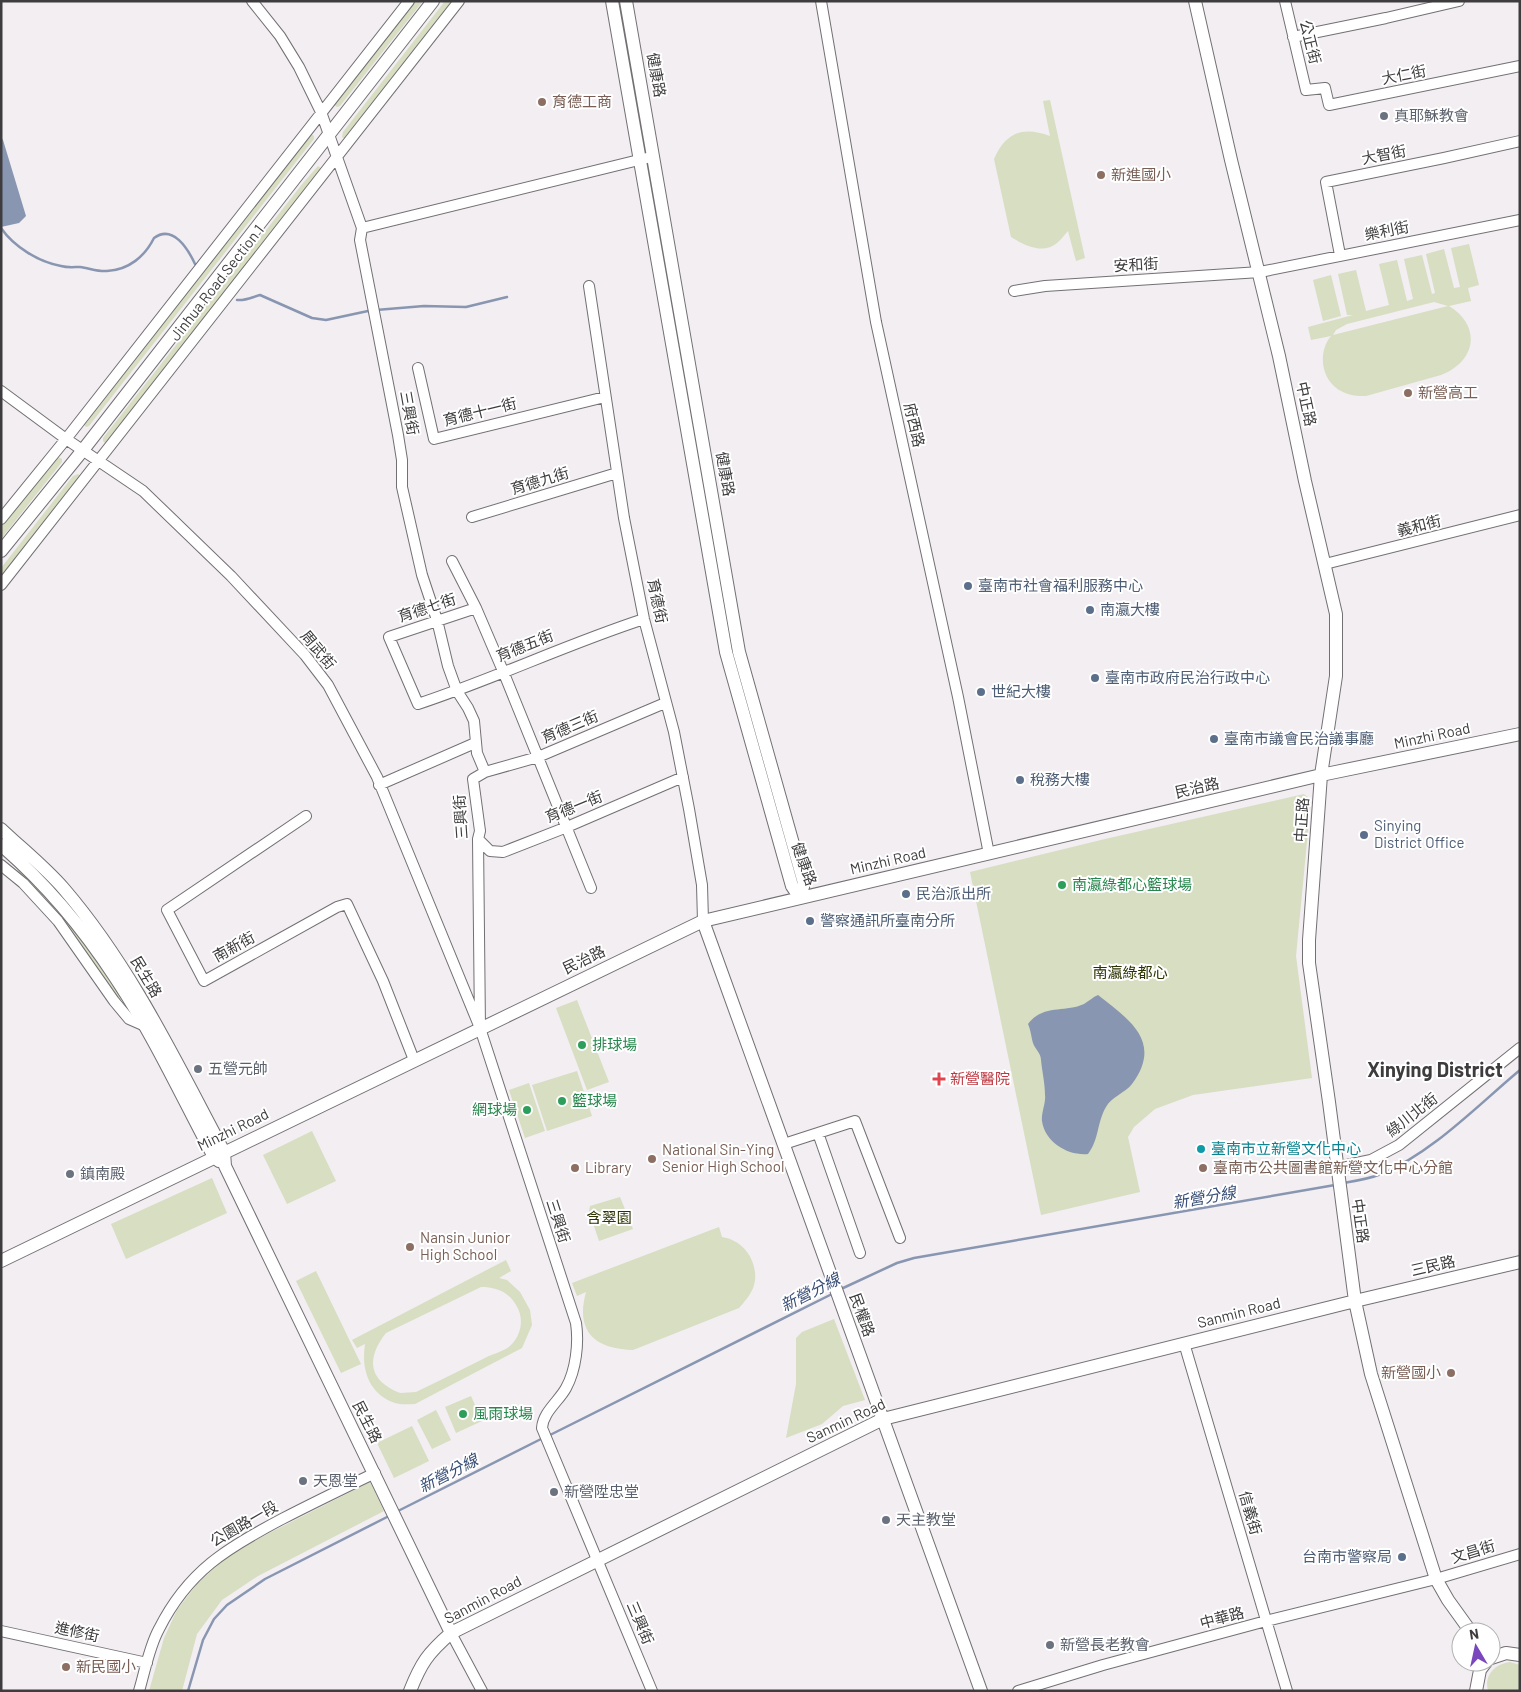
<svg xmlns="http://www.w3.org/2000/svg" width="1521" height="1692" viewBox="0 0 1521 1692" font-family="Barlow,'Noto Sans TC',sans-serif">
<style>
.green{fill:#d7dec1;fill-rule:evenodd}
.water{fill:#8896b1}
.lines{fill:none;stroke-linecap:round;stroke-linejoin:round}
.stream{stroke:#8896b1;stroke-width:2.5}
.minor-casing{stroke:#737073;stroke-width:12}
.tertiary-casing{stroke:#737073;stroke-width:14}
.minor{stroke:#fff;stroke-width:10}
.tertiary{stroke:#fff;stroke-width:12}
.education-dot{fill:#8d6e63;stroke:#fff;stroke-width:2}
.worship-dot{fill:#6b7280;stroke:#fff;stroke-width:2}
.service-dot{fill:#5c6f8a;stroke:#fff;stroke-width:2}
.leisure-dot{fill:#2e9e5b;stroke:#fff;stroke-width:2}
.health-dot{fill:#e0444e;stroke:#fff;stroke-width:2}
.culture-dot{fill:#0f9aa8;stroke:#fff;stroke-width:2}
.labels{text-anchor:middle;stroke-width:4;stroke-linejoin:round;paint-order:stroke}
.street-label{font-size:15px;fill:#3e3c3e;stroke:#fff}
.education-label{font-size:15px;fill:#785e54;stroke:#fff;text-anchor:start}
.worship-label{font-size:15px;fill:#5b616d;stroke:#fff;text-anchor:start}
.service-label{font-size:15px;fill:#4e5e75;stroke:#fff;text-anchor:start}
.leisure-label{font-size:15px;fill:#27864d;stroke:#fff;text-anchor:start}
.park-label{font-size:15px;fill:#2c3300;stroke:#fff}
.health-label{font-size:15px;fill:#be3a42;stroke:#fff;text-anchor:start}
.culture-label{font-size:15px;fill:#0d838f;stroke:#fff;text-anchor:start}
.water-label{font-size:16px;font-style:italic;fill:#394e76;stroke:#fff}
.district-label{font-size:20px;font-weight:bold;fill:#3e3c3e;stroke:#fff}
</style>
<rect width="100%" height="100%" fill="#f2eef2"/>
<path class="green" d="M412,1H423L340,106L337,107L333,104Z
M445,1H456L345,139L342,137L343,132Z
M1050,100L1085,258L1076,261L1068,231C1065,234 1061,240 1057,243C1043,255 1024,245 1011,237L994,159C1006,132 1023,126 1050,136L1043,101Z
M311,134L314,136V139L89,426L86,427L83,424Z
M318,166L322,169L106,444L103,441V438L303,183Z
M1469,244L1479,285L1468,288L1471,301L1449,306C1482,326 1476,362 1441,375L1366,396C1358,396 1351,396 1343,392C1321,382 1317,353 1331,336L1311,340L1308,327L1353,315H1347L1338,274L1356,270L1366,311L1389,305L1379,264L1397,260L1407,301L1413,299L1404,259L1422,255L1432,294L1435,293L1426,254L1444,249L1454,288L1460,287L1451,248ZM1434,302L1448,306L1333,335L1336,330L1347,324Z
M1331,275L1341,316L1323,321L1313,280Z
M58,457L62,459V462L1,539V525L55,458Z
M78,474L82,477L1,583V568L73,476Z
M1304,794L1311,800L1296,956L1312,1078L1193,1095L1155,1109L1134,1127L1128,1137L1140,1192L1041,1215L970,872L1105,839Z
M16,870L20,871L49,899L106,972L122,998L121,1000L118,1001Z
M577,1000L609,1082L587,1090L556,1008Z
M577,1071L592,1116L547,1131L532,1085Z
M529,1083L545,1131L525,1138L509,1090Z
M312,1131L336,1181L287,1204L263,1155Z
M212,1178L227,1213L126,1259L111,1224Z
M620,1197L633,1229L599,1241L589,1211L590,1206Z
M719,1227L722,1237C743,1240 757,1260 755,1280C754,1291 746,1300 739,1308L633,1350C595,1349 575,1332 586,1292L577,1296L572,1283Z
M506,1260L511,1271L499,1278L507,1280L520,1292L530,1310L532,1325L522,1348L415,1404C409,1404 401,1405 395,1403C369,1394 361,1370 365,1344L357,1348L352,1340ZM481,1287C495,1287 508,1291 516,1305C524,1317 522,1333 512,1344C507,1350 496,1353 489,1356C465,1368 441,1380 416,1392C412,1392 405,1393 401,1393C395,1392 388,1387 384,1384C365,1369 374,1348 386,1333Z
M316,1271L361,1364L341,1373L296,1281Z
M834,1319L865,1400L843,1406L822,1424L786,1438L796,1384V1338L802,1332Z
M471,1396L482,1421L456,1433L445,1407Z
M436,1410L451,1440L432,1449L417,1420Z
M412,1426L429,1461L394,1478L377,1443Z
M370,1482L384,1511L258,1576L222,1600L197,1634L182,1691H149L164,1638L177,1610L197,1584L232,1552Z
M1510,1662L1520,1665V1691H1488C1484,1675 1495,1664 1510,1662Z"/>
<path class="water" d="M1,137L3,140L26,216L19,223L1,227Z
M1098,995C1130,1020 1163,1042 1132,1084C1125,1093 1111,1097 1106,1107C1097,1122 1099,1140 1088,1154C1069,1156 1045,1143 1042,1121C1041,1113 1046,1103 1045,1095C1045,1083 1042,1071 1041,1060C1041,1053 1035,1049 1033,1043C1031,1036 1031,1031 1028,1024C1043,1004 1064,1013 1084,1004C1089,1001 1093,997 1098,995Z"/>
<g class="lines">
<path class="stream" d="M1,228C14,247 39,262 61,266C68,268 74,267 80,267C89,268 98,272 107,271C129,270 145,256 154,238C173,224 188,249 195,264
M237,300C246,301 252,297 260,295L312,318L326,320L368,311
M376,310L424,306L466,307L507,297
M1343,1183C1355,1181 1369,1179 1381,1174C1431,1154 1478,1105 1520,1070
M841,1289L897,1263L914,1258L1335,1185
M548,1436L834,1293
M396,1512L543,1438
M188,1691L203,1640L214,1619L227,1605L265,1579L389,1516"/>
<defs>
<path id="minor" d="M252,1L280,36L299,67L321,112L362,228L360,240L398,435L402,460V487L422,575L437,620L448,666L457,691L468,708L474,721L477,753L485,772L473,779L480,831L478,839L480,1028L576,1323C579,1343 576,1370 566,1388C559,1401 543,1412 542,1428L652,1691
M821,1L876,322L958,697L989,854
M1285,1L1306,90L1325,88L1329,105L1520,66
M1293,37L1386,18L1459,1
M362,228L647,158
M1340,255L1326,182L1444,158L1520,141
M589,286L624,518L644,619L674,732L689,809L702,885L703,921
M1014,291L1045,286L1260,272L1520,220
M418,368L434,439L605,397
M1,391L66,439L143,491L231,576L305,655L328,685L377,777L478,1023
M472,517L617,473
M1,519L66,439L409,1
M452,561L476,608L503,671L591,888
M1325,564L1520,515
M1,585L459,1
M476,608L389,637L418,704C494,679 567,644 644,619
M485,772L538,757L665,703
M379,785L475,743
M306,816L167,910L204,981L337,907L347,904L383,981L414,1060
M478,839L490,851L503,852L567,827L683,777
M1,865L23,883L58,921L114,1001L129,1019L145,1026
M818,1133L860,1253
M784,1144L855,1121L900,1238
M1337,1167L1371,1160L1399,1145L1520,1048
M1184,1343L1287,1691
M1,1631L147,1663
M451,1633L482,1691
M139,1691C145,1671 149,1647 159,1629C188,1571 227,1548 282,1519C313,1503 344,1488 375,1473
M1018,1691L1103,1665L1266,1621L1436,1579L1520,1554"/>
<path id="tertiary" d="M612,1L726,652L792,886L800,898
M626,1L739,652L804,883L800,898
M1195,1L1231,160L1279,356L1305,481L1336,614V676L1321,775L1309,940V963L1329,1102L1355,1301L1371,1374L1436,1579L1448,1600L1471,1632
M1,551L83,450L433,1
M1,829C22,849 45,867 64,889C131,967 176,1062 224,1152L225,1166L451,1633
M1,845C45,883 83,928 115,977C153,1034 182,1097 214,1157L219,1161
M703,921L981,1691
M1,1261L703,921L1321,775L1520,734
M1491,1658L1506,1653L1520,1655
M410,1691C421,1663 428,1653 451,1633L883,1419L1355,1301L1520,1262
M1476,1691L1480,1670L1486,1662"/>
</defs>
<use href="#minor" class="minor-casing"/>
<use href="#tertiary" class="tertiary-casing"/>
<use href="#minor" class="minor"/>
<use href="#tertiary" class="tertiary"/>
</g>
<g class="education-dot">
<circle cx="542" cy="102" r="5"/>
<circle cx="1101" cy="175" r="5"/>
<circle cx="1408" cy="393" r="5"/>
<circle cx="652" cy="1159" r="5"/>
<circle cx="575" cy="1168" r="5"/>
<circle cx="1203" cy="1168" r="5"/>
<circle cx="410" cy="1247" r="5"/>
<circle cx="1451" cy="1373" r="5"/>
<circle cx="66" cy="1667" r="5"/>
</g>
<g class="worship-dot">
<circle cx="1384" cy="116" r="5"/>
<circle cx="198" cy="1069" r="5"/>
<circle cx="70" cy="1174" r="5"/>
<circle cx="303" cy="1481" r="5"/>
<circle cx="554" cy="1492" r="5"/>
<circle cx="886" cy="1520" r="5"/>
<circle cx="1050" cy="1645" r="5"/>
</g>
<g class="service-dot">
<circle cx="968" cy="586" r="5"/>
<circle cx="1090" cy="610" r="5"/>
<circle cx="1095" cy="678" r="5"/>
<circle cx="981" cy="692" r="5"/>
<circle cx="1214" cy="739" r="5"/>
<circle cx="1020" cy="780" r="5"/>
<circle cx="1364" cy="835" r="5"/>
<circle cx="906" cy="894" r="5"/>
<circle cx="810" cy="921" r="5"/>
<circle cx="1402" cy="1557" r="5"/>
</g>
<g class="leisure-dot">
<circle cx="1062" cy="885" r="5"/>
<circle cx="582" cy="1045" r="5"/>
<circle cx="562" cy="1101" r="5"/>
<circle cx="527" cy="1110" r="5"/>
<circle cx="463" cy="1414" r="5"/>
</g>
<path class="health-dot" d="M936.5 1071.5h5v5h5v5h-5v5h-5v-5h-5v-5h5z"/>
<circle class="culture-dot" cx="1201" cy="1149" r="5"/>
<g class="labels">
<g class="street-label">
<text transform="translate(1310 42) rotate(76)" y="5">公正街</text>
<text transform="translate(656 75) rotate(80)" y="5">健康路</text>
<text transform="translate(1404 75) rotate(-11)" y="5">大仁街</text>
<text transform="translate(1384 155) rotate(-11)" y="5">大智街</text>
<text transform="translate(1387 231) rotate(-11)" y="5">樂利街</text>
<text transform="translate(1136 265) rotate(-3)" y="5">安和街</text>
<text transform="translate(217 283) rotate(-52)" y="5">Jinhua Road Section 1</text>
<text transform="translate(1306 404) rotate(78)" y="5">中正路</text>
<text transform="translate(480 412) rotate(-14)" y="5">育德十一街</text>
<text transform="translate(409 413) rotate(80)" y="5">三興街</text>
<text transform="translate(914 425) rotate(77)" y="5">府西路</text>
<text transform="translate(725 474) rotate(80)" y="5">健康路</text>
<text transform="translate(540 481) rotate(-17)" y="5">育德九街</text>
<text transform="translate(1419 526) rotate(-14)" y="5">義和街</text>
<text transform="translate(657 601) rotate(78)" y="5">育德街</text>
<text transform="translate(427 608) rotate(-18)" y="5">育德七街</text>
<text transform="translate(525 646) rotate(-22)" y="5">育德五街</text>
<text transform="translate(318 650) rotate(50)" y="5">周武街</text>
<text transform="translate(570 727) rotate(-23)" y="5">育德三街</text>
<text transform="translate(1432 736) rotate(-12)" y="5">Minzhi Road</text>
<text transform="translate(1197 788) rotate(-13)" y="5">民治路</text>
<text transform="translate(574 807) rotate(-22)" y="5">育德一街</text>
<text transform="translate(461 817) rotate(-94)" y="5">三興街</text>
<text transform="translate(1302 820) rotate(-86)" y="5">中正路</text>
<text transform="translate(888 861) rotate(-13)" y="5">Minzhi Road</text>
<text transform="translate(804 864) rotate(70)" y="5">健康路</text>
<text transform="translate(234 947) rotate(-29)" y="5">南新街</text>
<text transform="translate(584 960) rotate(-26)" y="5">民治路</text>
<text transform="translate(146 977) rotate(59)" y="5">民生路</text>
<text transform="translate(1412 1115) rotate(-38)" y="5">綠川北街</text>
<text transform="translate(233 1130) rotate(-26)" y="5">Minzhi Road</text>
<text transform="translate(558 1221) rotate(72)" y="5">三興街</text>
<text transform="translate(1360 1221) rotate(82)" y="5">中正路</text>
<text transform="translate(1433 1266) rotate(-13)" y="5">三民路</text>
<text transform="translate(1239 1313) rotate(-14)" y="5">Sanmin Road</text>
<text transform="translate(862 1315) rotate(70)" y="5">民權路</text>
<text transform="translate(846 1421) rotate(-25)" y="5">Sanmin Road</text>
<text transform="translate(367 1422) rotate(63)" y="5">民生路</text>
<text transform="translate(1250 1513) rotate(74)" y="5">信義街</text>
<text transform="translate(244 1524) rotate(-30)" y="5">公園路一段</text>
<text transform="translate(1473 1552) rotate(-17)" y="5">文昌街</text>
<text transform="translate(483 1600) rotate(-28)" y="5">Sanmin Road</text>
<text transform="translate(1222 1618) rotate(-15)" y="5">中華路</text>
<text transform="translate(640 1623) rotate(67)" y="5">三興街</text>
<text transform="translate(77 1632) rotate(12)" y="5">進修街</text>
</g>
<g class="education-label">
<text x="552" y="107">育德工商</text>
<text x="1111" y="180">新進國小</text>
<text x="1418" y="398">新營高工</text>
<text x="662" y="1155">National Sin-Ying<tspan x="662" dy="17">Senior High School</tspan></text>
<text x="585" y="1173">Library</text>
<text x="1213" y="1173">臺南市公共圖書館新營文化中心分館</text>
<text x="420" y="1243">Nansin Junior<tspan x="420" dy="17">High School</tspan></text>
<text x="1441" y="1378" text-anchor="end">新營國小</text>
<text x="76" y="1672">新民國小</text>
</g>
<g class="worship-label">
<text x="1394" y="121">真耶穌教會</text>
<text x="208" y="1074">五營元帥</text>
<text x="80" y="1179">鎮南殿</text>
<text x="313" y="1486">天恩堂</text>
<text x="564" y="1497">新營陞忠堂</text>
<text x="896" y="1525">天主教堂</text>
<text x="1060" y="1650">新營長老教會</text>
</g>
<g class="service-label">
<text x="978" y="591">臺南市社會福利服務中心</text>
<text x="1100" y="615">南瀛大樓</text>
<text x="1105" y="683">臺南市政府民治行政中心</text>
<text x="991" y="697">世紀大樓</text>
<text x="1224" y="744">臺南市議會民治議事廳</text>
<text x="1030" y="785">稅務大樓</text>
<text x="1374" y="831">Sinying<tspan x="1374" dy="17">District Office</tspan></text>
<text x="916" y="899">民治派出所</text>
<text x="820" y="926">警察通訊所臺南分所</text>
<text x="1392" y="1562" text-anchor="end">台南市警察局</text>
</g>
<g class="leisure-label">
<text x="1072" y="890">南瀛綠都心籃球場</text>
<text x="592" y="1050">排球場</text>
<text x="572" y="1106">籃球場</text>
<text x="517" y="1115" text-anchor="end">網球場</text>
<text x="473" y="1419">風雨球場</text>
</g>
<g class="park-label">
<text x="1130" y="978">南瀛綠都心</text>
<text x="609" y="1223">含翠園</text>
</g>
<g class="health-label">
<text x="950" y="1084">新營醫院</text>
</g>
<g class="culture-label">
<text x="1211" y="1154">臺南市立新營文化中心</text>
</g>
<g class="water-label">
<text transform="translate(1204 1197) rotate(-10)" y="6">新營分線</text>
<text transform="translate(810 1292) rotate(-27)" y="6">新營分線</text>
<text transform="translate(448 1473) rotate(-27)" y="6">新營分線</text>
</g>
<g class="district-label">
<text x="1435" y="1077">Xinying District</text>
</g>
</g>
<rect width="1521" height="1692" fill="none" stroke="#3e3c3e" stroke-width="5"/>
<g transform="translate(1476 1647) rotate(351)"><circle r="24" fill="#ffffff" stroke="#b2b1b2"/>
<path d="M0-4L9 19L0 12L-9 19Z" fill="#7a47be"/>
<text y="-8" font-size="14" font-weight="bold" text-anchor="middle" fill="#3e3c3e">N</text>
</g>
</svg>
